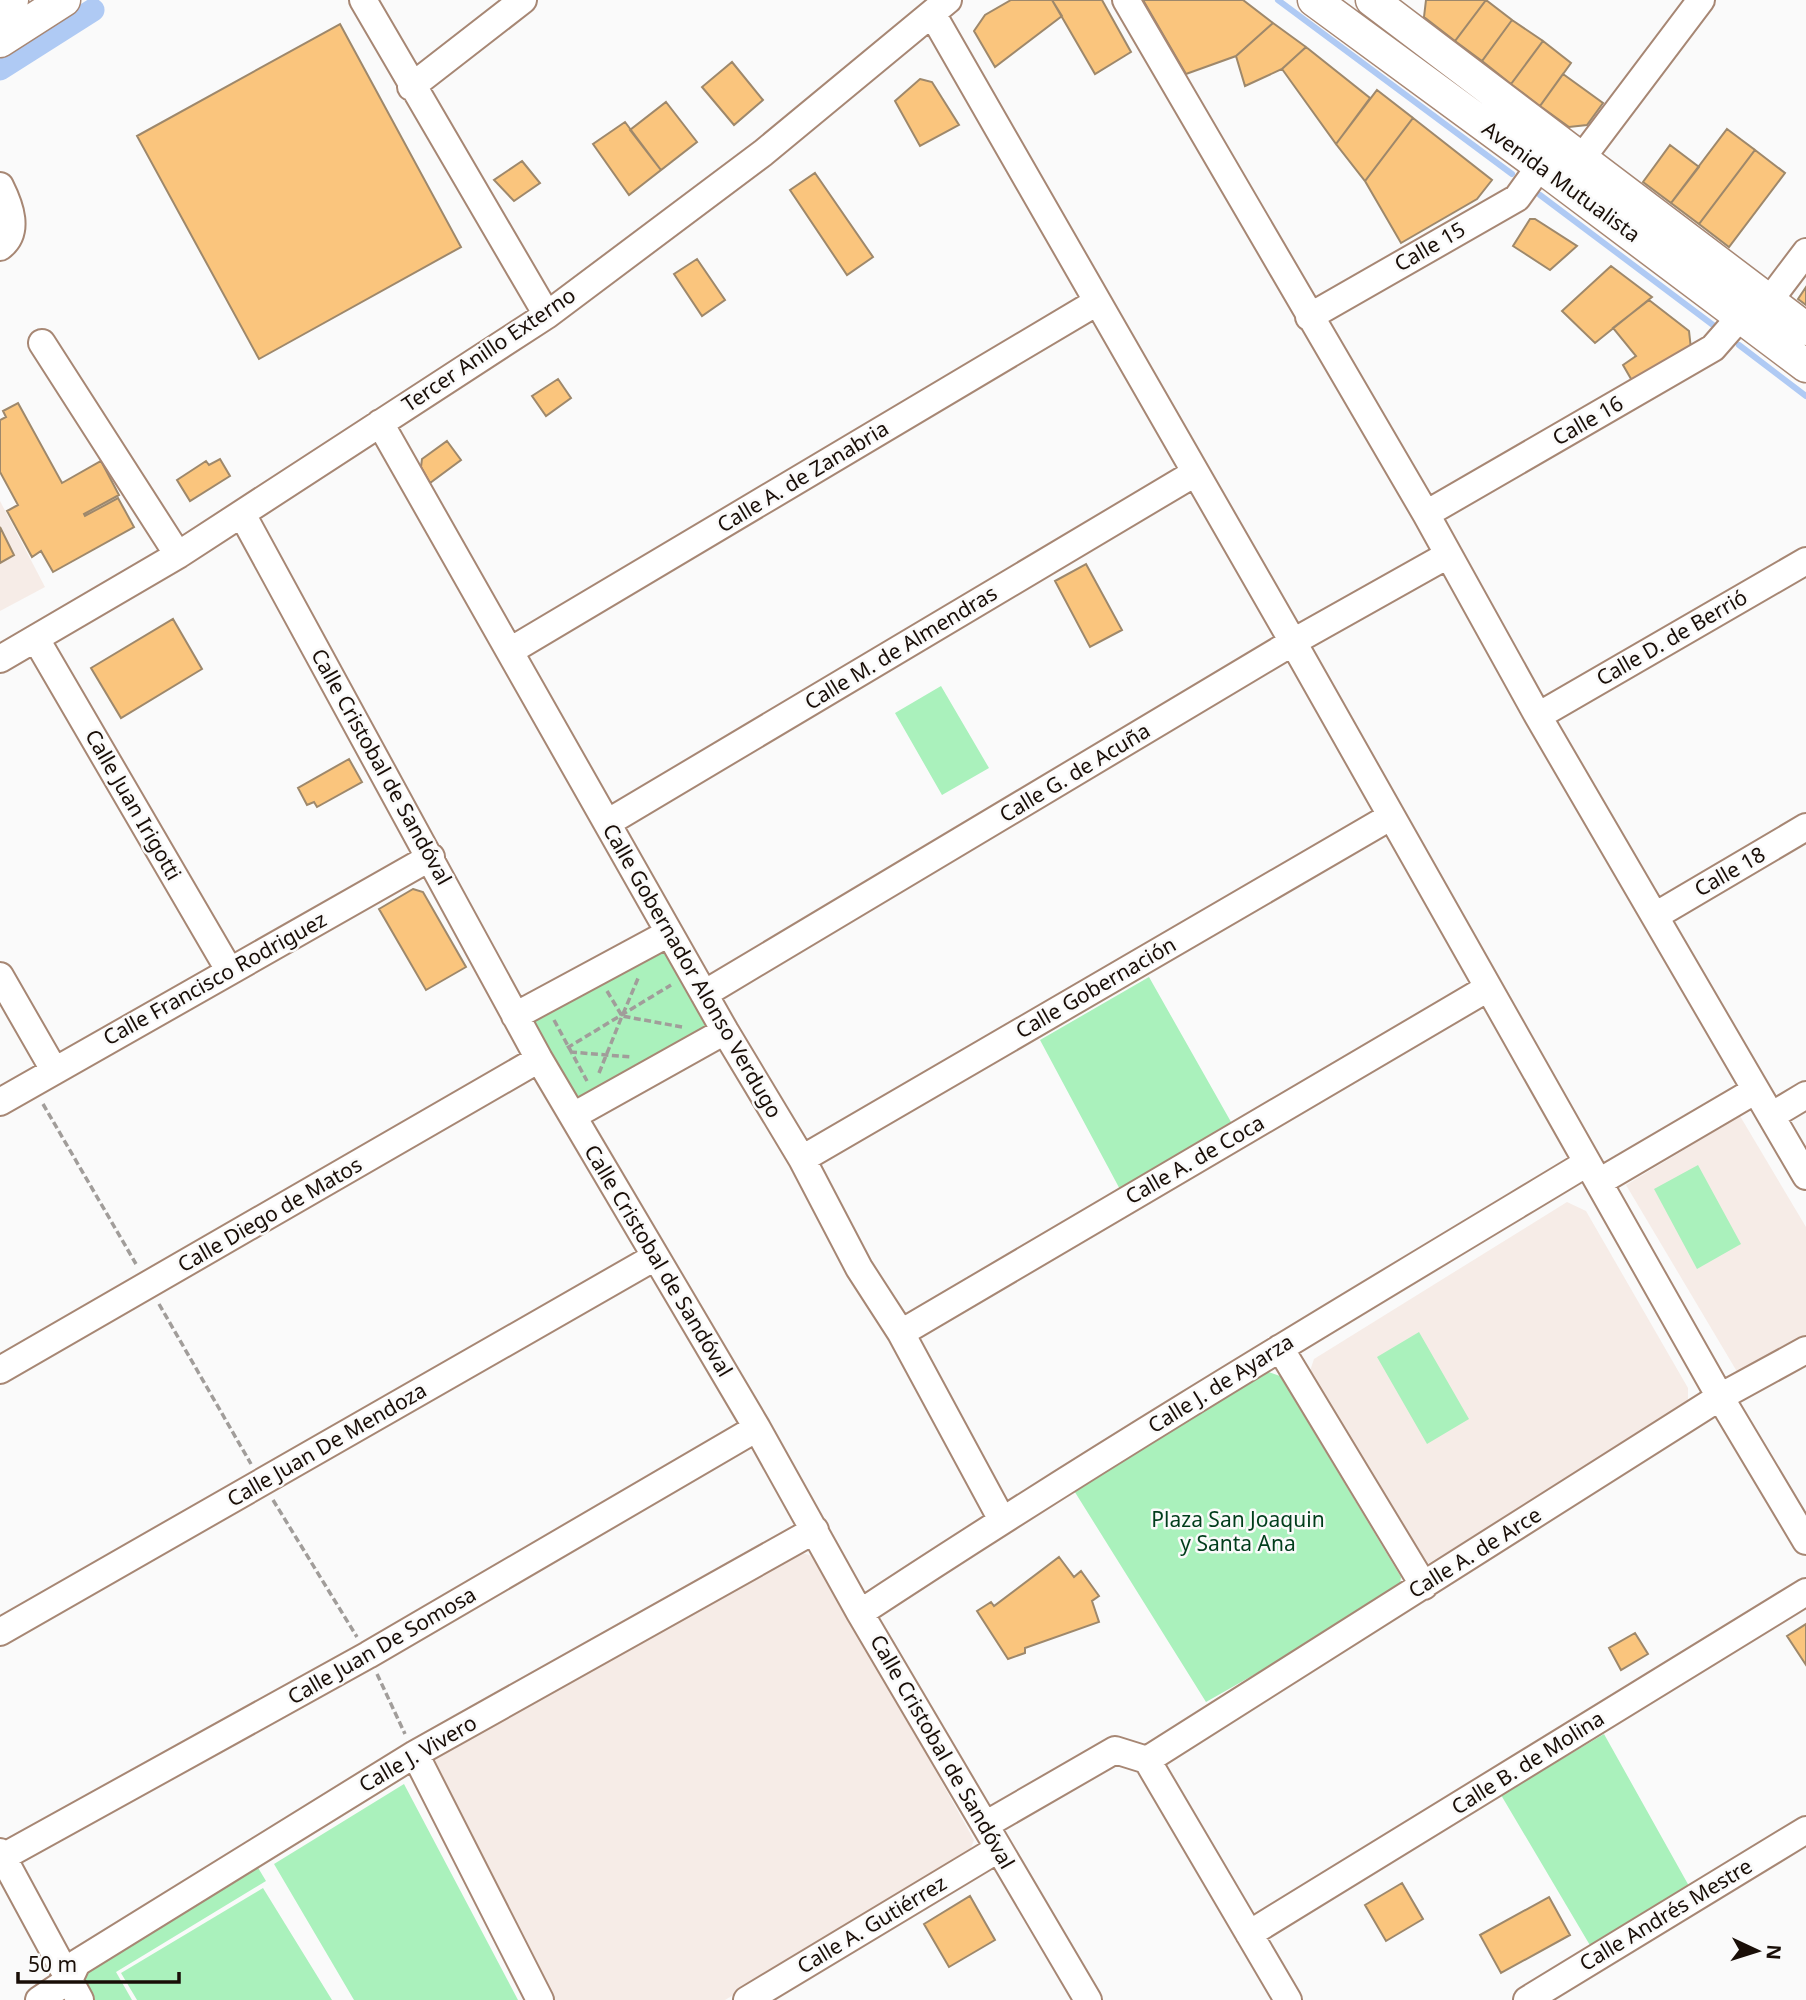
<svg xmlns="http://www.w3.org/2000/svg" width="1806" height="2000" viewBox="0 0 1806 2000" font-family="'Noto Sans',sans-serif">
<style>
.built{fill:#f6ece7}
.green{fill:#aaf1bc}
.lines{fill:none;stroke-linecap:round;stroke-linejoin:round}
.stream{stroke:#afcaf4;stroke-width:6}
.canal{stroke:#afcaf4;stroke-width:23}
.building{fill:#fac57d;stroke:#9e886b;stroke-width:2}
.minor-casing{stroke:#a78774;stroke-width:30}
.major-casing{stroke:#a78774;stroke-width:35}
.path{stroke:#a19d9a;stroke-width:3.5;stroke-dasharray:7 3.5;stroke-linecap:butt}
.minor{stroke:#fff;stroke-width:26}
.major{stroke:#fff;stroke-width:32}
.labels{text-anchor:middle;stroke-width:5;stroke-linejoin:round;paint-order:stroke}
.street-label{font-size:21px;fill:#190e07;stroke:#fafafa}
.park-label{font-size:21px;fill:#003d1b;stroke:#fafafa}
</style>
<rect width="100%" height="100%" fill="#fafafa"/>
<path class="built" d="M0,501L45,587L0,611Z
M1740,1116L1806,1227V1335L1739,1375L1626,1185Z
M1567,1202L1586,1211L1688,1388V1407L1424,1566L1308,1377L1314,1359Z
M802,1553L816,1557L974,1840L968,1855L725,2000H548L430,1773L434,1756Z"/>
<path class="green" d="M941,686L989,768L942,795L895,713Z
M660,946L704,1021L706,1030L593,1100L575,1098L530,1015Z
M1149,977L1235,1129L1123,1195L1040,1040Z
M1698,1165L1741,1244L1697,1269L1654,1189Z
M1419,1332L1469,1419L1427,1444L1377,1357Z
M1266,1371L1280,1376L1401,1577L1399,1592L1206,1702L1073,1489Z
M1604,1734L1689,1886L1591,1947L1501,1795Z
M404,1784L518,2000H354L274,1864Z
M254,1861L266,1881L116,1972L132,2000H93L81,1979L92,1963Z
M263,1888L332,2000H137L121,1973Z"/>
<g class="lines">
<path class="stream" d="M1278,0L1512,174
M1540,195L1717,328
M1739,345L1806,396"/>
<path class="canal" d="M0,69L93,10"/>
</g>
<path class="building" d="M1011,0H1052L1062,16L995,67L974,31L985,15Z
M1052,0H1102L1131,52L1095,74Z
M1143,0H1243L1273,23L1236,56L1186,74Z
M1426,0H1486L1455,41L1424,17Z
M1486,0L1512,20L1482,61L1455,41Z
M1512,20L1543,41L1511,84L1482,61Z
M1273,23L1306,47L1282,69L1245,86L1236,56Z
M340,24L461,247L259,359L137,136Z
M1543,41L1571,63L1540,106L1511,84Z
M1306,47L1370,98L1336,144L1282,69Z
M732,62L763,100L734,125L702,87Z
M1563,74L1603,103L1587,125L1569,127L1540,106Z
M920,79L932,82L959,125L920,146L895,101Z
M1377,90L1413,118L1365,181L1336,144Z
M666,102L697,142L661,170L630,130Z
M1413,118L1492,180L1477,199L1401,243L1365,181Z
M625,122L661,170L629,195L593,144Z
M1727,129L1755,150L1699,224L1671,203Z
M1670,145L1699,167L1671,203L1643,182Z
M1755,150L1785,173L1729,247L1699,224Z
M522,161L540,183L514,201L494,180Z
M815,173L873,257L847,275L790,190Z
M1530,219H1535L1577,246L1550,270L1513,246Z
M697,259L725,300L702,316L674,274Z
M1611,266L1652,297L1595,343L1562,311Z
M1806,287V305L1798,299Z
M1649,300L1689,331L1691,349L1634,384L1623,365L1636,356L1613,328Z
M558,379L571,398L546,416L532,396Z
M18,403L62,483L101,461L119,495L84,514L85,516L118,498L134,527L53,572L41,551L32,557L7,511L18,505L0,472V420L6,417L3,411Z
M447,441L461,460L430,483L421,467L422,459Z
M220,459L230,476L190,501L177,480L206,461L209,465Z
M0,527L14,555L0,563Z
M1086,564L1122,630L1090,647L1055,581Z
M173,619L202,669L121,718L91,668Z
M349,759L362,782L317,807L314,802L307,805L298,788Z
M413,889L423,892L466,967L426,990L379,909Z
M1059,1557L1074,1577L1081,1571L1099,1596L1092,1601L1099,1622L1025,1648V1653L1008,1659L977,1611L991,1602L994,1606Z
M1806,1624V1665L1787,1636Z
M1635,1633L1648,1654L1621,1670L1609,1648Z
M1402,1883L1423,1919L1386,1941L1365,1905Z
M970,1896L995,1940L949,1967L924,1924Z
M1549,1897L1570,1935L1501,1973L1480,1935Z"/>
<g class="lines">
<defs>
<path id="minor" d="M363,0L547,315
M1126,0L1426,514L1538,716L1806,1176
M933,15L1293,642L1720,1397L1806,1541
M411,87L523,0
M1581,159L1701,0
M0,186C10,206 20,232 0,247
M1769,301L1806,252
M1309,317L1517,198L1540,166
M42,343L178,555
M380,423L725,1031L802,1159L859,1268L901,1333L1002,1520
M242,514L539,1059L757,1428L860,1613L1088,2000
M1426,514L1713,348L1741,316
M36,639L229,970
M510,651L1097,302
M0,659L178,555L547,315L763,153L948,0
M1538,716L1806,561
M607,823L1195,473
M1655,916L1806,827
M0,976L54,1070
M704,994L1293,642L1448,555
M515,1016L669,933
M0,1102L431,857
M573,1116L725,1031
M1771,1116L1806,1095
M802,1159L1390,817
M1599,1182L1756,1090
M901,1333L1488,988
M1280,1348L1424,1586
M0,1370L539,1059
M860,1613C1098,1456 1343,1310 1587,1163
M0,1632L655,1257
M415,1754L540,2000
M1147,1760L1720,1397L1806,1350
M1147,1760L1288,2000
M985,1825L1115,1750L1147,1760
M0,1852L80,2000
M3,1857L368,1655L757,1428
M1249,1934L1806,1592
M39,2000L69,1980L77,1963L415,1754L815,1530
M747,2000L998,1849
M1527,2000L1806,1830"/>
<path id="major" d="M1314,0L1540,166L1806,366
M1372,0L1806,329
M0,8L12,0
M0,41L64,0"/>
</defs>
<use href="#minor" class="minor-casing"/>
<use href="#major" class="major-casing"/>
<path class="path" d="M607,991L622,1016
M623,1014L639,976
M554,1020L587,1081
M567,1048L671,985
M570,1052L631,1057
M599,1073L622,1016L682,1027
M43,1104L136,1264
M159,1304L251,1464
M273,1500L357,1637
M377,1674L405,1734"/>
<use href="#minor" class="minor"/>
<use href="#major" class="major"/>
</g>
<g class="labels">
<g class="street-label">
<text transform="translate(1561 182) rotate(36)" y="7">Avenida Mutualista</text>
<text transform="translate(1430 247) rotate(-30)" y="7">Calle 15</text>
<text transform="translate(489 350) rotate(-34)" y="7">Tercer Anillo Externo</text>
<text transform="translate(1588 421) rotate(-30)" y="7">Calle 16</text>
<text transform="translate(803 477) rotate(-31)" y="7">Calle A. de Zanabria</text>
<text transform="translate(1672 638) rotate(-30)" y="7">Calle D. de Berrió</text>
<text transform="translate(901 648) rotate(-31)" y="7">Calle M. de Almendras</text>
<text transform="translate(381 767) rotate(61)" y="7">Calle Cristobal de Sandóval</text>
<text transform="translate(1075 773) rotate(-31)" y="7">Calle G. de Acuña</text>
<text transform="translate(133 805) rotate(60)" y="7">Calle Juan Irigotti</text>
<text transform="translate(1730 872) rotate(-30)" y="7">Calle 18</text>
<text transform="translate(692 971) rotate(60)" y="7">Calle Gobernador Alonso Verdugo</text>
<text transform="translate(215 979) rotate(-29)" y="7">Calle Francisco Rodriguez</text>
<text transform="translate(1096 988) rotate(-30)" y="7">Calle Gobernación</text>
<text transform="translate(1195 1160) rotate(-30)" y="7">Calle A. de Coca</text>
<text transform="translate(270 1215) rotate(-30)" y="7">Calle Diego de Matos</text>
<text transform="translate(658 1261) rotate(59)" y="7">Calle Cristobal de Sandóval</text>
<text transform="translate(1221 1384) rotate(-32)" y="7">Calle J. de Ayarza</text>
<text transform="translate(327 1445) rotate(-30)" y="7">Calle Juan De Mendoza</text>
<text transform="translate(1475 1553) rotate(-32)" y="7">Calle A. de Arce</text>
<text transform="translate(382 1646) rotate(-30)" y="7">Calle Juan De Somosa</text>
<text transform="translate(942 1752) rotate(60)" y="7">Calle Cristobal de Sandóval</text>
<text transform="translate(418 1754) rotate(-30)" y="7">Calle J. Vivero</text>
<text transform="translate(1528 1763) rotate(-32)" y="7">Calle B. de Molina</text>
<text transform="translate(1666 1915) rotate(-31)" y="7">Calle Andrés Mestre</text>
<text transform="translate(872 1925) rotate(-31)" y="7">Calle A. Gutiérrez</text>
</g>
<g class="park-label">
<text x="1238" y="1527">Plaza San Joaquin<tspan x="1238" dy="24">y Santa Ana</tspan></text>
</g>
</g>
<g transform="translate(1757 1951) rotate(94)" stroke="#fafafa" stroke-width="5" paint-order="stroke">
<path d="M0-5L12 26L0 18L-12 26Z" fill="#190e07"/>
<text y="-10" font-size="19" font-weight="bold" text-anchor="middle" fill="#190e07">N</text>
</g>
<path d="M18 1972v10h161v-10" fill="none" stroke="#190e07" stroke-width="3.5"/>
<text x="28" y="1972" font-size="21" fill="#190e07" stroke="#fafafa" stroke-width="5" paint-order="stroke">50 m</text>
</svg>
